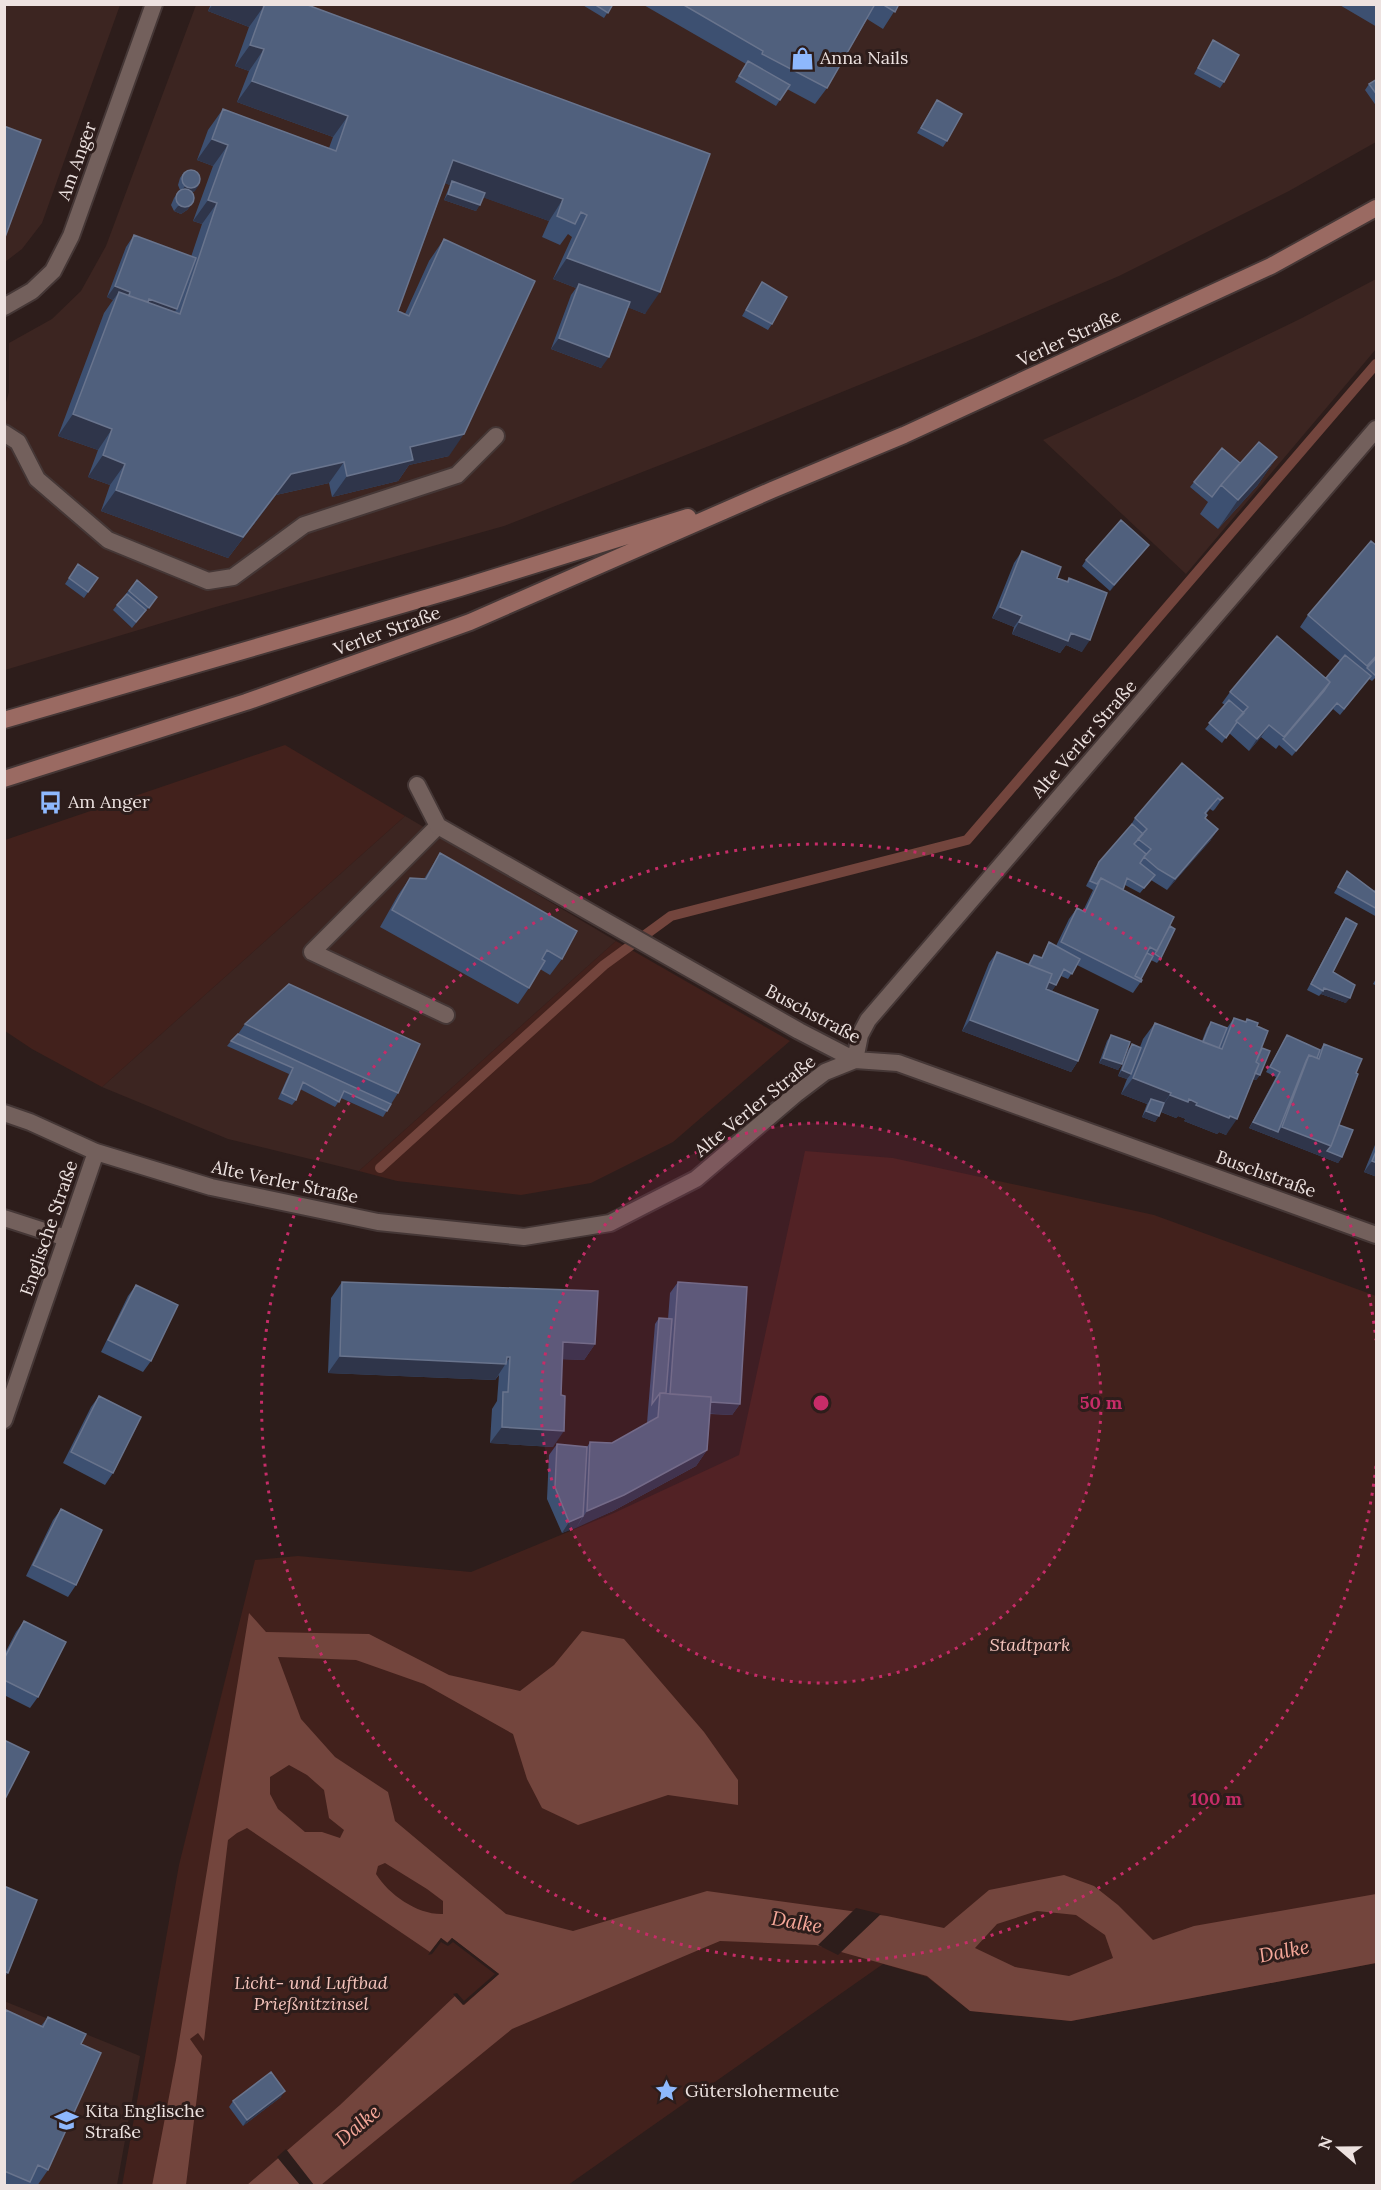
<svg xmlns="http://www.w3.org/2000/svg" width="1381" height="2190" viewBox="0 0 1381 2190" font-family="Lora,serif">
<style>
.built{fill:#3c2521}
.green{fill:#42211c}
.water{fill:#73453d;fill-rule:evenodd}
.pier{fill:#2d1d1b}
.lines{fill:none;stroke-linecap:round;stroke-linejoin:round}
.stream{stroke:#73453d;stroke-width:10}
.service-casing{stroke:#453736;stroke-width:20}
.minor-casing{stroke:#453736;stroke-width:20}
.secondary-casing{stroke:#453736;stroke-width:20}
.service{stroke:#73605c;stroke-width:16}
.minor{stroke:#73605c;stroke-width:16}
.secondary{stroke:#9a6a62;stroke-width:16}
.wall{fill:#3d5071}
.shaded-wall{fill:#2f354a}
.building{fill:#50607d;stroke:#69748d;stroke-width:1.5}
.ring{fill:none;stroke:#c62c68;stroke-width:3;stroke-dasharray:3 6}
.labels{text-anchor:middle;stroke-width:6;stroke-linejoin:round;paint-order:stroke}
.poi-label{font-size:18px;fill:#ede2e0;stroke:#2d1d1b;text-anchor:start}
.street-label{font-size:18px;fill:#ede2e0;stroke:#2d1d1b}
.park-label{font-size:18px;font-style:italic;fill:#f5c4bc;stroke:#2d1d1b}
.water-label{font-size:20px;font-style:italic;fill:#f7a89a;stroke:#2d1d1b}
.centre{fill:#c62c68;stroke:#2d1d1b;stroke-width:3}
.ring-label{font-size:18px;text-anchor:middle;font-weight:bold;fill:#c62c68;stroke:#2d1d1b;stroke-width:6;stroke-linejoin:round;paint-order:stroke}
</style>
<rect width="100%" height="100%" fill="#2d1d1b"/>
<path class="built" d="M5,5H120L42,223L22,249L5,262Z
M196,5H1376V142L1289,191L1119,276L977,337L709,446L504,526L212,608L5,670L4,409L9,392V343L52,319L81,291L106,246Z
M1376,279V349L1186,574L1043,440L1136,398L1300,319Z
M405,816L616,941L359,1171L228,1139L102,1087Z
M4,2001L140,2056L117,2185H5Z"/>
<path class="green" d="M285,745L405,816L102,1087L32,1049L5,1031V840Z
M616,941L790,1041L673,1142L591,1183L521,1195L397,1181L359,1171Z
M805,1151L893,1158L1154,1215L1376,1296V1963L1071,2021L970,2011L927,1977L883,1964L568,2185L122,2186L179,1865L255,1560L298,1556L471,1572L614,1513L739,1455Z"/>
<path class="water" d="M249,1613L266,1632L369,1634L449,1675L520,1691L554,1665L582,1631L624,1639L704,1732L738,1780V1805L668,1795L578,1825L542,1808L527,1779L513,1734L424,1684L356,1660L278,1657L301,1719L335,1757L388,1792L395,1821L506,1914L573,1931L707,1891L887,1916L944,1928L989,1890L1064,1875L1094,1886L1118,1905L1153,1940L1194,1926L1376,1894V1963L1071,2021L970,2011L927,1976L816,1945L720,1941L512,2029L321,2185H247L340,2105L455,1996L464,2005L499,1974L452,1938L448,1943L441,1938L430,1952L247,1828L237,1833L228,1840L204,2041L198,2033L190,2039L202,2056L186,2185L152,2186L176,2060ZM289,1765L307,1775L324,1790L329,1818L344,1830L340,1838L322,1832H305L278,1809L270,1794V1777ZM385,1863L427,1889L443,1901V1914C418,1915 389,1895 376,1874L378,1866ZM1037,1911L1076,1915L1105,1935L1113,1958L1069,1976L1015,1967L975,1948L997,1924Z"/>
<path class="pier" d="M856,1908L881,1914L838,1955L818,1945Z
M441,1938L447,1943L452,1938L499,1974L463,2005L453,1994L457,1993L464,2001L495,1974L453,1942L448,1946L441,1942L432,1954L428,1955Z
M286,2149L314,2185H300L277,2157Z"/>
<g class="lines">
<path class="stream" d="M380,1168L604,965L671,916L967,840L1376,364"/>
<defs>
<path id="service" d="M4,433L18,442L37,479L108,540L208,581L233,577L304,525L457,475L496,436
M438,826L312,952L446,1015
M4,1218L66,1238"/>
<path id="minor" d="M4,307L32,291L53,271L71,236L154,4
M417,785L438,826L799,1031L855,1060L898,1063L1376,1235
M855,1060L860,1035L868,1020L1376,429
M4,1113L30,1122L96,1152L211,1187L378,1222L524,1237L610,1223L696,1179L796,1094L825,1072L855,1060
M4,1420L96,1152"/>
<path id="secondary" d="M4,720L460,588L688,517
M4,779L246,702L470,622L772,490L904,435L1271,266L1376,208"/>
</defs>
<use href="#service" class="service-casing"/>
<use href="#minor" class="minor-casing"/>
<use href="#secondary" class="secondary-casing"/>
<use href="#service" class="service"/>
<use href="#minor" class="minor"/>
<use href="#secondary" class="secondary"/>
</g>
<path class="wall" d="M211,4H305L710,154L645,314L628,307L601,368L551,349L571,295L576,288L553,279L572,237L568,234L560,245L542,237L549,221L483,197L476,211L444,200L450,185L445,183L398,311L405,314L429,261L444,239L449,456L409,465L398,481L332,497L329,483L276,495L228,558L101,511L110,485L88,477L98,450L58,436L104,313L113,300L107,297L126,247L134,235L191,257L202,224L193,221L213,166L197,160L208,130L223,109L329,148L333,137L237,102L249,71L235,66L249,27L208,11Z
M581,4H613L604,18Z
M642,4H899L883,29L867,19L827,88L815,104L787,89L776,106L735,82L746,64Z
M1338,4H1377V27Z
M1213,40L1224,82L1220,88L1194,74Z
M1377,79V107L1365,90L1369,84Z
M937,100L947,141L943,147L917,133Z
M184,172L195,191L192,192L191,205L187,210L181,214L174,211L171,205L174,198L178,192L180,190L178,185L180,178Z
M762,282L772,324L768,330L742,316Z
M1277,457L1257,486L1218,529L1200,514L1208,502L1190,487L1194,482L1240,463Z
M1149,545L1110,591L1082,566L1086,560Z
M1377,546V676L1372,681L1369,679L1340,715L1333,709L1292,756L1279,745L1276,749L1261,737L1249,751L1229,733L1222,743L1205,729L1225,705L1222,703L1230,692L1326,678L1340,661L1300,627L1308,615Z
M1022,551L1057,578L1067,581L1069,578L1082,652L1066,645L1060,653L1012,634L1014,627L992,618L1014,563Z
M78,564L98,578L84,598L65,584Z
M137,580L157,597L132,628L113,610Z
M1223,798L1215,809L1213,811L1210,809L1206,814L1205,818L1218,829L1210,841L1167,890L1151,880L1140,893L1125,885L1123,890L1170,926L1161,958L1157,963L1151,960L1141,979L1142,980L1133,993L1077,965L1068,979L1061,976L1052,991L1046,988L1078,1061L1071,1072L962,1031L989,963L997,952L1028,964L1034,955L1041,958L1049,942L1056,946L1069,919L1077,908L1083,911L1093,890L1086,886L1095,868L1128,830L1135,818Z
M440,853L562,959L550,975L540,969L529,988L518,1004L380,927L398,895L410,878L424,879Z
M1347,871L1374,891L1377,886V917L1334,893Z
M1346,918L1333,972L1346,1003L1321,994L1319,996L1307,990L1342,924Z
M1377,977V986L1373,984Z
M1234,1018L1245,1022L1247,1019L1257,1026L1262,1048L1260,1075L1256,1080L1253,1079L1226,1135L1219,1132L1217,1134L1184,1121L1186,1119L1178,1116L1176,1118L1161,1112L1155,1122L1142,1117L1147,1104L1121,1094L1127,1079L1118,1076L1128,1050L1132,1044L1140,1047L1143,1039L1155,1023L1202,1041L1207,1028L1211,1022L1227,1028Z
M245,1024L398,1093L383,1117L341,1098L335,1107L300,1089L296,1100L292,1105L278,1099L289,1074L227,1046L231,1041L238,1034Z
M1111,1035L1122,1064L1118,1070L1099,1063L1107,1041Z
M1287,1035L1320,1050L1324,1044L1356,1073L1339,1125L1342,1157L1338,1163L1249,1128L1276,1077L1266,1072Z
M1377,1140V1177L1364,1172Z
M342,1282L595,1344L584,1360L562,1359L561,1395L553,1447L490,1443L492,1409L497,1401L499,1375L495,1380L328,1373L331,1298Z
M678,1282L740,1404L732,1415L710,1414L707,1450L696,1466L613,1511L562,1533L547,1499L549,1455L557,1444L587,1447L590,1442L612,1443L647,1423L655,1324L659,1318L668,1319L670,1293Z
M136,1285L151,1361L143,1372L101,1352L128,1296Z
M99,1396L113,1473L105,1485L63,1463L91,1407Z
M61,1509L76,1585L68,1597L26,1576L53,1520Z
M24,1621L38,1697L30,1708L4,1695V1655L16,1632Z
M4,2012L41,2026L48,2017L81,2044L48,2170L37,2186H4Z
M281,2097L243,2126L229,2107L233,2101Z"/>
<path class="shaded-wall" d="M213,4H260L264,6L249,27L208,11Z
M250,45L264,49L249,71L235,66Z
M252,81L348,116L333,137L237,102Z
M212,139L228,145L213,166L197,160Z
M453,160L563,199L549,221L451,186L452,181L450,185L439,181Z
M199,185L195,191L188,194L181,192L185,186Z
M448,194L480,205L476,211L444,200Z
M208,200L217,203L202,224L193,221Z
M191,205L187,210L181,214L174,211L178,206Z
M567,258L660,292L645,314L577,288L579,284L576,288L553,279Z
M115,286L130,292L123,303L119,292L113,300L107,297Z
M149,299L177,309L169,319L139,315Z
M559,338L609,357L601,368L551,349Z
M73,414L112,429L98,450L58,436Z
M464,434L449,456L409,465L398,481L332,497L347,476L410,447Z
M103,455L125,464L110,485L88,477Z
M1277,457L1257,486L1218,529L1238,500Z
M344,462L329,483L276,495L228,558L101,511L116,490L291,474Z
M1149,545L1145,550L1110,591L1114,585Z
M1000,607L1022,616L1014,627L992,618Z
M1019,622L1071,633L1090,640L1082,652L1066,645L1060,653L1012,634Z
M1337,703L1333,709L1292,756L1296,751Z
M1269,725L1261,737L1249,751L1257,739Z
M1218,829L1210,841L1167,890L1175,879Z
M1048,982L1056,985L1052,991L1044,987Z
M1324,988L1350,998L1346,1003L1321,994Z
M970,1020L1078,1061L1071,1072L962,1031Z
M1103,1058L1122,1064L1118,1070L1099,1063Z
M1122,1070L1131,1074L1127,1079L1118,1076Z
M1250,1071L1260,1075L1256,1080L1246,1076Z
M1133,1078L1171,1093L1160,1109L1151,1099L1147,1104L1121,1094Z
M1170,1095L1189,1099L1237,1119L1226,1135L1219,1132L1217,1134L1184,1121L1186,1119L1178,1116L1176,1118L1159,1111Z
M1146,1111L1159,1116L1155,1122L1142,1117Z
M1253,1122L1278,1132L1282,1127L1331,1146L1342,1157L1338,1163L1249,1128Z
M1372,1161L1377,1163V1177L1364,1172Z
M563,1342L595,1344L584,1360L552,1359Z
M340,1356L507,1357H510L495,1380L328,1373Z
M669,1399L740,1404L732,1415L658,1410Z
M502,1427L564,1431L553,1447L490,1443Z
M707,1450L696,1466L613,1511L576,1528L587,1511Z
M583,1516L576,1528L562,1533L569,1522Z
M4,1971L8,1973L4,1978Z
M285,2091L281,2097L243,2126L247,2120Z"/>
<path class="building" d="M260,4H305L710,154L660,292L567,258L587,215L581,212L575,224L557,216L563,199L453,160L398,311L409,316L444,239L535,281L464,434L410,447L413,460L347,476L344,462L291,474L243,537L116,490L125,464L103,455L112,429L73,414L119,292L180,314L217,203L208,200L228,145L212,139L223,109L336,151L348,116L252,81L264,49L250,45L264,6Z
M594,4H613L608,13Z
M682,4H875L827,88L762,54L763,51Z
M882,4H899L895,12Z
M1213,40L1239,55L1224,82L1198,68Z
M748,61L790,85L780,100L739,76Z
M1377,79V95L1369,84Z
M937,100L962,114L947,141L921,128Z
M4,126L41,140L4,240Z
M182 179a9 9 0 1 1 18 0a9 9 0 1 1-18 0Z
M452,181L485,193L480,205L448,194Z
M176 198a9 9 0 1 1 18 0a9 9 0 1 1-18 0Z
M134,235L196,258L177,309L149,299L148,302L129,296L130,292L115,286Z
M762,282L787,297L772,324L746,310Z
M579,284L630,302L609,357L559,338Z
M1259,442L1277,457L1238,500L1221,485Z
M1222,448L1240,463L1221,485L1212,497L1194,482Z
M1121,520L1149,545L1114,585L1086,560Z
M1371,541L1377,546V655L1367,666L1308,615Z
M1022,551L1061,567L1057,578L1068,582L1069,578L1107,593L1090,640L1071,633L1068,641L1019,622L1022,616L1000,607Z
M78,564L98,578L88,592L69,578Z
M137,580L157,597L149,608L129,591Z
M127,594L146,610L136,622L117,605Z
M1277,636L1330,682L1284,737L1269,725L1257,739L1236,721L1248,707L1230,692Z
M1345,655L1371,676L1344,709L1337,703L1296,751L1283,739L1324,691L1330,682L1326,678Z
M1377,657V675L1376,676L1367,668Z
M1229,700L1244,713L1236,721L1237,722L1226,738L1209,723Z
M1182,763L1223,798L1220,800L1218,798L1205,813L1207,815L1205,818L1218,829L1175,879L1158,869L1144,857L1151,849L1138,839L1147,829L1135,818Z
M1132,824L1143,834L1134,844L1146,854L1140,863L1155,875L1144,888L1127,878L1123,890L1101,878L1097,884L1090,881L1099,862Z
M440,853L577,931L562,959L547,950L542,959L545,961L529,988L392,910L410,878L426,879Z
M1347,871L1375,892L1377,888V909L1338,887Z
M1101,878L1174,917L1157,951L1150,947L1135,976L1142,980L1141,982L1061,942L1077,908L1085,912Z
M1346,918L1357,924L1333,972L1355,985L1350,998L1324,988L1323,991L1311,984Z
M1170,926L1175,929L1161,958L1155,954Z
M1049,942L1080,959L1072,974L1064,969L1056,985L1049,982L1052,974L1029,965L1034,955L1042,958Z
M997,952L1052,974L1046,989L1098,1010L1078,1061L970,1020Z
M1147,953L1153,956L1141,979L1135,976Z
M289,984L420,1044L398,1093L245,1024Z
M1234,1018L1246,1022L1247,1019L1258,1023L1257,1026L1268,1031L1256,1062L1259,1064L1237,1119L1230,1116L1229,1118L1196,1105L1197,1103L1189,1099L1188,1102L1170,1095L1171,1093L1133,1078L1155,1023L1222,1049Z
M1211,1022L1227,1028L1219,1048L1203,1042Z
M238,1034L391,1104L387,1111L344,1091L339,1102L303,1082L296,1100L282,1093L293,1068L231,1041Z
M1111,1035L1130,1042L1122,1064L1103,1058Z
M1287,1035L1320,1050L1317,1058L1309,1055L1306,1061L1278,1132L1253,1122L1280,1072L1270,1067Z
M1132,1044L1141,1048L1131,1074L1122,1070Z
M1324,1044L1362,1059L1356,1073L1358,1074L1331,1146L1282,1127L1309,1055L1319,1059Z
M1262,1048L1270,1051L1260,1075L1255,1073L1259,1064L1256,1062Z
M1151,1099L1164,1103L1159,1116L1146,1111Z
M1339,1125L1353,1130L1342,1157L1327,1151L1331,1146Z
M1377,1149V1163L1372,1161Z
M342,1282L598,1291L595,1344L563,1342L561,1395L565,1396L564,1431L502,1427L503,1392H508L510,1357H507L506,1364L340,1356Z
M678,1282L747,1287L740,1404L711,1402V1397L670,1394Z
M136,1285L178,1305L151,1361L108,1340Z
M659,1318L672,1319L666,1393H660L652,1404Z
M660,1393L711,1397L707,1450L624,1495L587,1511L590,1442L612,1443L658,1417Z
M99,1396L141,1417L113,1473L71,1452Z
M557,1444L587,1447L583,1516L569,1522L555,1487Z
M61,1509L102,1530L76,1585L33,1565Z
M24,1621L66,1642L38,1697L4,1680V1659Z
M4,1740L29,1752L4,1801Z
M4,1886L37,1900L8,1973L4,1971Z
M6,2010L43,2027L48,2017L86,2034L81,2044L101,2053L48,2170L38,2165L30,2182L4,2171V2013Z
M271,2072L285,2091L247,2120L233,2101Z"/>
<circle cx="821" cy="1403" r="280" fill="#c62c68" fill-opacity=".12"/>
<g class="ring">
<circle cx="821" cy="1403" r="280"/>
<path d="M1376 1466A559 559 0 1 1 1376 1340"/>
</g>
<defs>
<symbol id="shop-bare" viewBox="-9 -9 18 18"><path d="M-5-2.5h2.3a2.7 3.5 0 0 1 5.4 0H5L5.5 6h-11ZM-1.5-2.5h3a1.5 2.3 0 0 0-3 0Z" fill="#8eb8fd" stroke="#2d1d1b" stroke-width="2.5" paint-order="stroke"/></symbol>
<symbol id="bus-bare" viewBox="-9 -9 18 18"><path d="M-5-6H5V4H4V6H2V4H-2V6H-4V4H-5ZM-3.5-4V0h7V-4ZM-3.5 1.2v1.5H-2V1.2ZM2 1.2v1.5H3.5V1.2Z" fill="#8eb8fd" stroke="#2d1d1b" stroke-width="2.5" paint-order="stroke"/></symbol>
<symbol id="sight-bare" viewBox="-9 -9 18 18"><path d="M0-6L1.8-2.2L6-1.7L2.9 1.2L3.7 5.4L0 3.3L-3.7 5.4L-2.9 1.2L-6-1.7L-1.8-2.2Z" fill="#8eb8fd" stroke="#2d1d1b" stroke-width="2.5" paint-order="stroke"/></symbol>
<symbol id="school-bare" viewBox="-9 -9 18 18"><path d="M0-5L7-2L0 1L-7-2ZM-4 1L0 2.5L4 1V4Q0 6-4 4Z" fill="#8eb8fd" stroke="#2d1d1b" stroke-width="2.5" paint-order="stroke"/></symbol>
</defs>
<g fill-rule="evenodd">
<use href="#shop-bare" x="786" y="42" width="33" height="33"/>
<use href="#bus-bare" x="34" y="786" width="33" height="33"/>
<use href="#sight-bare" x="650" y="2074" width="33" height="33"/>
<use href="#school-bare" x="50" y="2104" width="33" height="33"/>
</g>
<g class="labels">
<g class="poi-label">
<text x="820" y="64">Anna Nails</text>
<text x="68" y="808">Am Anger</text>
<text x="685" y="2097">Güterslohermeute</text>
<text x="85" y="2117">Kita Englische<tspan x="85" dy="21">Straße</tspan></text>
</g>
<g class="street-label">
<text transform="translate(77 161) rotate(-70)" y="6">Am Anger</text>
<text transform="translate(1069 338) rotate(-25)" y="6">Verler Straße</text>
<text transform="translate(387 631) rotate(-20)" y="6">Verler Straße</text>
<text transform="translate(1084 739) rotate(-49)" y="6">Alte Verler Straße</text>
<text transform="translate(813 1014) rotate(28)" y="6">Buschstraße</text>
<text transform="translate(755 1106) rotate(-39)" y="6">Alte Verler Straße</text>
<text transform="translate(1266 1174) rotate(20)" y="6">Buschstraße</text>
<text transform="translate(285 1182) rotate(12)" y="6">Alte Verler Straße</text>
<text transform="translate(49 1228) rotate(-71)" y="6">Englische Straße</text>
</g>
<g class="park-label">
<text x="1030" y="1651">Stadtpark</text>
<text x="311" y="1989">Licht- und Luftbad<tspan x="311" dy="21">Prießnitzinsel</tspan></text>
</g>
<g class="water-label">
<text transform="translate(797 1922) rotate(10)" y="7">Dalke</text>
<text transform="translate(1284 1951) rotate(-11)" y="7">Dalke</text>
<text transform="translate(358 2125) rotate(-40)" y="7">Dalke</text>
</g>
</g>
<circle cx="821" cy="1403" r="9" class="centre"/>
<g class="ring-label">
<text x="1101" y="1409">50 m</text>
<text x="1216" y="1805">100 m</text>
</g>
<rect width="1381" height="2190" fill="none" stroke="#ede2e0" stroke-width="12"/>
<g transform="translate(1339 2148) rotate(290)" stroke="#2d1d1b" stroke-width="4.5" paint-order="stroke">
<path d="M0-4.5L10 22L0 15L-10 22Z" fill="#ede2e0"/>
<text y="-9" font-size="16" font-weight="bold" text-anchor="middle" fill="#ede2e0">N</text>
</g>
</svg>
